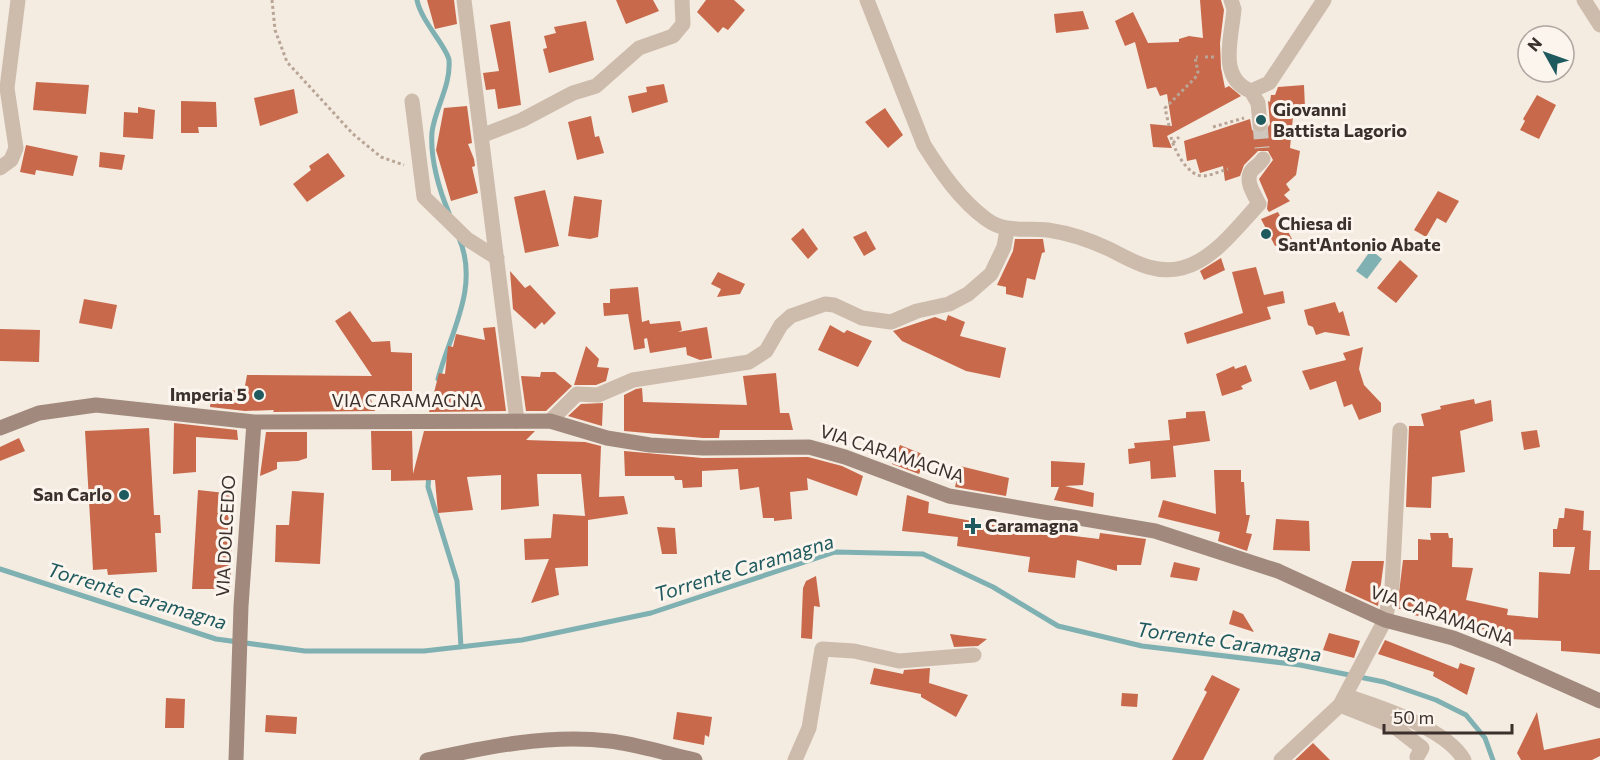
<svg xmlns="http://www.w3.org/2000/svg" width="1600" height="760" viewBox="0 0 1600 760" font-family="Commissioner,sans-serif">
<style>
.water{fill:#7fb0b2}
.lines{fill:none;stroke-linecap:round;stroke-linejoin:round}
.stream{stroke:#7fb0b2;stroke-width:5}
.building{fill:#c8694b}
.street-tunnel{stroke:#cfc6bd;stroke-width:15;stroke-dasharray:15 8;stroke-linecap:butt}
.path{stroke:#b9a596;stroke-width:3;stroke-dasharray:3 3;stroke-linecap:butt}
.street{stroke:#cdbbac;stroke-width:15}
.secondary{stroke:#a18a7d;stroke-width:15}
.poi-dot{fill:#1f5a5e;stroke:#fbf5ee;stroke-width:2}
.labels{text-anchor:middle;stroke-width:6;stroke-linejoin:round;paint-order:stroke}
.poi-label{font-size:18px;font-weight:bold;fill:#3b302b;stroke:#fbf5ee;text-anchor:start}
.street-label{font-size:18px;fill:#3b302b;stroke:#fbf5ee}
.water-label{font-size:20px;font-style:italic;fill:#1f5a5e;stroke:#fbf5ee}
</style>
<rect width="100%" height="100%" fill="#f4ebe1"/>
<path class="water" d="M1373,247L1377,250L1376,254L1382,259L1367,279L1356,271Z"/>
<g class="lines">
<path class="stream" d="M417,0C421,21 447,47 449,60C451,86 435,108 432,132C430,158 439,190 449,213
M438,379C450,333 480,287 459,238
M429,474L428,487L457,581L461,647
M0,569L216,639L305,651H424L522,640L651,613L835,552L923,554L993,587L1058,626L1142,646L1300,665L1384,682L1436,700L1466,715L1485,738L1493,760"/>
</g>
<path class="building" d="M427,0H454L457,24L435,29Z
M616,0H653L659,11L626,24Z
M706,0H734L745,10L728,30L723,27L718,33L697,12Z
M1200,0H1221L1224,10L1220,43L1221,68L1225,88L1229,86L1241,96L1167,136L1172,148L1153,147L1150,124L1172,126L1167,94L1160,96L1156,87L1147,89L1135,42L1125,46L1115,21L1133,12L1148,43L1179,42V39L1189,36L1203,38Z
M1083,11L1089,29L1056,33L1054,14Z
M510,21L521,105L498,109L495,89L486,90L483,73L499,71L490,25Z
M586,21L594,60L549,73L543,49L547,48L544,36L556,33L554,27Z
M36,82L89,85L86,114L33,110Z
M664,84L668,102L632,113L628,96L647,92L646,87Z
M1304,85L1305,108L1294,106L1290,148L1300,151L1296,175L1286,184L1290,190L1284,195L1290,201L1269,212L1267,209L1268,200L1259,179L1273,160L1268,151H1258L1244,165L1240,176L1225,181L1223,166L1200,173L1196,159L1187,161L1184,141L1250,119L1252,130L1257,133L1265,132L1270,124L1268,101L1270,102L1271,95H1275L1278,87Z
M294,89L298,113L260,126L254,98Z
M1537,95L1556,105L1539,139L1520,130L1525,121L1523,119Z
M181,101L216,102L217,127H198L199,133H181Z
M467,106L472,143L468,144L474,159L475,166L472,167L478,193L451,201L436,150L444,108Z
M138,107L155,110L153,139L123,137L124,112L138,113Z
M885,108L903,135L888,148L865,122Z
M591,116L595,137L599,136L604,153L577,160L568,122Z
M26,145L78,156L73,176L36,170L35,175L20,172Z
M100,152L125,155L122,170L99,167Z
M328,153L345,176L307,202L293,184L311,170L309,166Z
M545,190L559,246L525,253L514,197Z
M1438,191L1459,201L1446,223L1437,218L1426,237L1414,230Z
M574,196L602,200L598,237L590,239L568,236Z
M1278,212L1292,239L1275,246L1261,219Z
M803,228L818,249L808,259L791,239Z
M866,231L876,249L864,256L853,237Z
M1015,239H1043L1045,252L1042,253L1035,280L1027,278L1023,298L1006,294V287L997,285L1013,251Z
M1221,258L1225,270L1204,280L1200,271Z
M1400,260L1418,276L1396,303L1377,288Z
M1256,267L1264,295L1283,291L1285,303L1267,307L1271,319L1187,344L1184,333L1243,313L1232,272Z
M510,271L525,288L530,285L556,313L544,325L542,322L535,329L513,309Z
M718,272L745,284L740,294L717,297L721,289L711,284Z
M638,287L642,322L649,320L650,324L680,321L682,330L678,332L707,327L712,358L700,360L687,355L686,347L650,353L647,338L644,339L645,348L634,350L628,314L604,316L603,303H610V289Z
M84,299L117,305L112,329L79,323Z
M1335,302L1339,313L1343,311L1350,336L1325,332L1316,335L1313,327L1308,325L1304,310Z
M350,311L372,342L390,341L391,352L412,353V391H368L375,411L273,412L274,410L245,411L210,407L212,389L244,391L247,375L372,376L335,321Z
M948,315L965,322L960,336L1006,348L1000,378L966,371L902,341L893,331L935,317L946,321Z
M830,325L844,333L847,330L872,341L858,367L818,350Z
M495,327L506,411L429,412L439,373L445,374L448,346L453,347L456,334L485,340L483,328Z
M0,329L40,330L39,362L0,361Z
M586,346L599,359L597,367L609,368L606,381L596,385H574Z
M1363,347L1359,369L1364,385L1381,403V412L1359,420L1352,404L1344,407L1336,381L1310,390L1302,371L1346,360L1343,353Z
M1246,365L1252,381L1241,386L1243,389L1222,396L1216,374L1234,366L1235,369Z
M541,372H555L572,386L546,411H526L521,376L540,377Z
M776,373L780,413H789L793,430H720L719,438H703L624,431V395L636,389L642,388L643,402L747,405L743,376Z
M1474,399L1475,404L1491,400L1493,421L1460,431L1465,472L1432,477L1431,508L1406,507L1409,426H1424L1421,414L1441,409L1440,406Z
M603,403L602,426L568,416L581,404Z
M1205,411L1210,441L1173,446L1176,477L1151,479L1150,461L1129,464L1128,449L1135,448L1134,443L1170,440L1168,420L1186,418V412Z
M174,423L237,430L238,440L196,437V472L173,474Z
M149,428L154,515H160L161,533H155L157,572L108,575L107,569L93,570L85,431Z
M1537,430L1540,447L1524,450L1521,432Z
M371,431H412L413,474L424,431H535L526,440L585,442L601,446L599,497L624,496L628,514L588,520V566L555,568L559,595L531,603L549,559L525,560L524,539L551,538L553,514L585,516L581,474H537L539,506L501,510V475L467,477L473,510L438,513L435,480L391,481V470H372Z
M266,432H307V458L298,461L277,462V469L260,476Z
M19,438L25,451L0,461V447Z
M900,445L927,456L919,474L892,464Z
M624,451L702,458L808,457L842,466L863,476L857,496L807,478L808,490L790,492L792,519L774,521V518H763L759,487L740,490L738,469L702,471V487L683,488L682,480H675L674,476H625Z
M1051,461L1085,463L1083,485L1065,486L1094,493L1093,507L1054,500L1059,487H1051Z
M960,466L1009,478L1006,496L955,487Z
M1214,470H1241V482H1244L1246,515H1250L1246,533L1252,534L1247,551L1218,541L1220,532L1158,517L1163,500L1216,514Z
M198,490L234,494L230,589H192Z
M292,491L324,493L320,564L275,562L276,525H289Z
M907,495L929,502L928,513L1016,529L1099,539L1100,533L1146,539L1141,565H1117V571L1077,560L1075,578L1028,572L1030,557L957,546L958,537L902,531Z
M1565,508L1584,511L1583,530L1591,531L1589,570H1600V654L1561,651V641L1509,639L1510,631L1476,629L1414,615V609H1397L1403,560H1418V539L1431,540L1430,533H1448L1449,538H1453L1452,567L1473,568L1466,600L1508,609L1507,615L1538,618L1539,572L1570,574L1575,547H1553V529H1557L1559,518H1564Z
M1276,519L1309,521L1310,551L1273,550Z
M657,527L675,528L677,554H662Z
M1352,561H1384L1378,606L1345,591Z
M1174,562L1200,568L1197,581L1170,577Z
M816,576L820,607L814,606L812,639L801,638L803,588L806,581Z
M1233,610L1243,614L1254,632L1229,624Z
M1329,633L1360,641L1354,658L1323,650Z
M950,634L987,639L978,646L954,647Z
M1385,640L1458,669L1460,663L1475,668L1467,695L1433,676L1434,672L1378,654Z
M874,668L903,674L904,670L930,668L929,683L968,695L956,717L921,697V694L870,684Z
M1212,675L1240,689L1203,760H1172L1207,692L1204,690Z
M1122,693L1138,694L1137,707L1121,706Z
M166,698L185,699L184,728H165Z
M677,712L712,717L709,737L705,735L704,745L673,739Z
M1537,712L1544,750L1600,738V756L1592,760H1521L1517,753Z
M266,715L297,717L296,734L265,732Z
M1313,743L1330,760H1295Z"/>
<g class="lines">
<path class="street-tunnel" d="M1260,124L1262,148"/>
<path class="path" d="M272,0L275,30L287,62L353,134L381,157L404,165
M1205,57H1215
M1169,126L1165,108L1195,78L1198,72L1195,57H1198
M1213,127L1244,118
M1171,137C1174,150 1188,177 1204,176C1212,175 1221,171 1228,169
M1173,143L1179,137"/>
<path class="street" d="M464,0L517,421
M867,0L924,145C941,172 960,200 986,219C1006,234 1025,227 1048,230C1068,233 1090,240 1109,249C1133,261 1154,275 1182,268C1214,260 1238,226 1259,204C1254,194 1244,180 1252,170C1256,166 1260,164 1263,159
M1231,0L1234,9C1232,37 1217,78 1251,91
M1584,0L1600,25
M1251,91L1269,83L1324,0
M1251,91L1258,103L1260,124
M412,101L424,197L467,239L497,258
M481,136L522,120L573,93L596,86L639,48L673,36L683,24L682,0
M0,168L11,160L16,148L7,88L18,0
M550,421L577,394L598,395L633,380L749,362L766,351L781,325L791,316L825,304L834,305L862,318L891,322L917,311L949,304L968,294L991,274L1004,247L1007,230
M1346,696C1380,707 1447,729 1464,760
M1340,705L1395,727L1422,748L1417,757
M795,760L809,728L822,649L854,651L899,661L974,655
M1281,760L1340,705L1385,620L1392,587L1400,430"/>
<path class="secondary" d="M0,428L39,413L96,405L254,422L550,421L607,438L650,445L703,448L809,447L845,457L949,496L1155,531L1278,571L1385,620L1453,638L1497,655L1600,701
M236,760L241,606L254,422
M427,760C486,747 548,734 609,741C638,744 666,754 695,760"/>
</g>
<g class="poi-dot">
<circle cx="1261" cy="120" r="6"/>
<circle cx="1266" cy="234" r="6"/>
<circle cx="259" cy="395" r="6"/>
<circle cx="124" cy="495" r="6"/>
<path d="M970 517h6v6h6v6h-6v6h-6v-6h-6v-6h6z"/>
</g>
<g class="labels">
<g class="poi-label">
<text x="1273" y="116">Giovanni<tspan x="1273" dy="21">Battista Lagorio</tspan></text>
<text x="1278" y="230">Chiesa di<tspan x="1278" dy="21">Sant'Antonio Abate</tspan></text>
<text x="247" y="401" text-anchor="end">Imperia 5</text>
<text x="112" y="501" text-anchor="end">San Carlo</text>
<text x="985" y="532">Caramagna</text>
</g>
<g class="street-label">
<text x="407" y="407">VIA CARAMAGNA</text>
<text transform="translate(892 454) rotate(18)" y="6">VIA CARAMAGNA</text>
<text transform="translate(226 536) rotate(-87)" y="6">VIA DOLCEDO</text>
<text transform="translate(1442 616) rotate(19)" y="6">VIA CARAMAGNA</text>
</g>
<g class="water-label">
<text transform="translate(744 568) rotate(-17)" y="7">Torrente Caramagna</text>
<text transform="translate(137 596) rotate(17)" y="7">Torrente Caramagna</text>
<text transform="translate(1229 642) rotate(8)" y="7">Torrente Caramagna</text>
</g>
</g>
<g transform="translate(1546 54) rotate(310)"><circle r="28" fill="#fbf5ee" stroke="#aea6a0" stroke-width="1.5"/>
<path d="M0-4.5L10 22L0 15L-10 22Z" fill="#1f5a5e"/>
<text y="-9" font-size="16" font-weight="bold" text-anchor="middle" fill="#3b302b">N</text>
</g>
<path d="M1384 724v9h128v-9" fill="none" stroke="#3b302b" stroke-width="3"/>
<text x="1393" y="724" font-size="18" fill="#3b302b" stroke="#fbf5ee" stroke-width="4.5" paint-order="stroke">50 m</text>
</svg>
